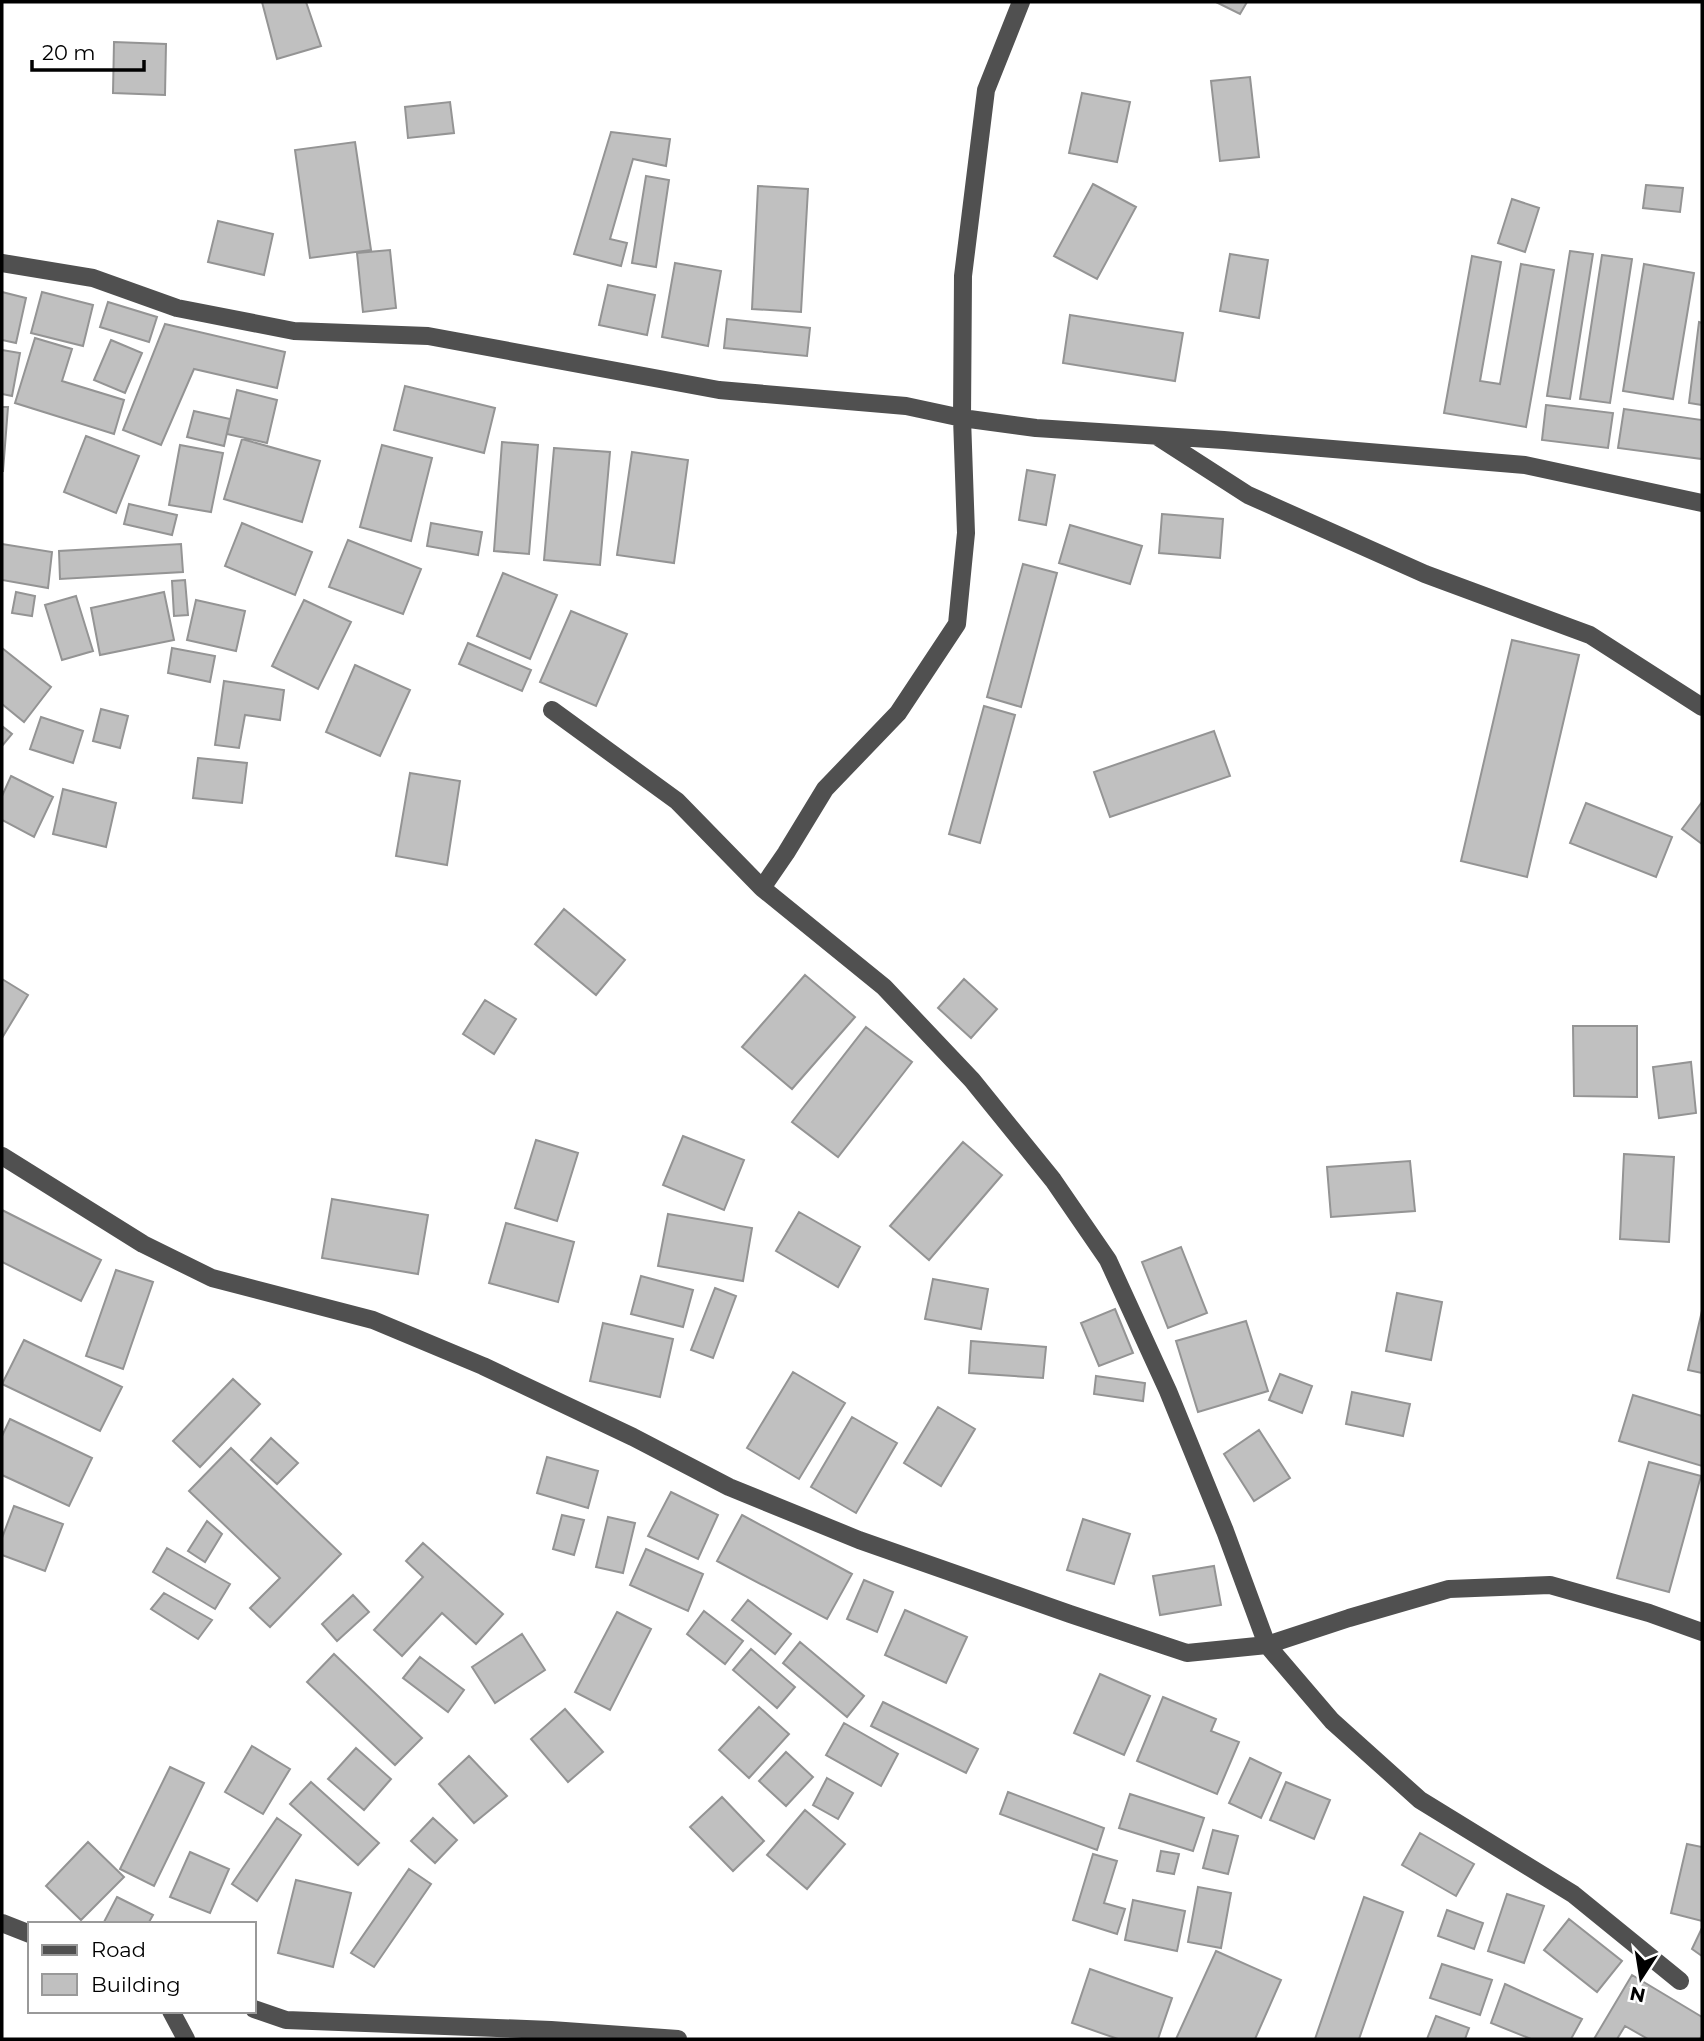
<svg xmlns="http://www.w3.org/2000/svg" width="1704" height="2041" viewBox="0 0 1704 2041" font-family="Montserrat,sans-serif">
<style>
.building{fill:#c0c0c0;stroke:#949494;stroke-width:2}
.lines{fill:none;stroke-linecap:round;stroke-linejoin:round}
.minor{stroke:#505050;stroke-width:18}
</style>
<rect width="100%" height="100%" fill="#fff"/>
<path class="building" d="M262,2H306L321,46L277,59Z
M1216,2H1247L1240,14Z
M114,42L166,44L165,95L113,93Z
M1250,77L1259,157L1220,161L1211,81Z
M1082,93L1130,102L1117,162L1069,153Z
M450,102L454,133L408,138L405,107Z
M611,132L670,139L666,166L633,159L610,239L627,243L621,266L574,254Z
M355,142L371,250L310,258L295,150Z
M646,176L669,180L656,267L632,263Z
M1093,184L1136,207L1097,279L1054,256Z
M1646,185L1683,188L1680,212L1643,208Z
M758,186L808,189L801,312L752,309Z
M1512,199L1539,208L1525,252L1498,243Z
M218,221L273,234L264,275L208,262Z
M390,250L396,308L363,312L357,253Z
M1570,251L1593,254L1570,399L1547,396Z
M1230,254L1268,260L1259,318L1220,311Z
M1602,255L1632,259L1610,403L1580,399Z
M1472,256L1501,262L1480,381L1500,384L1521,264L1554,270L1526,427L1444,413Z
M675,263L721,271L708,346L662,337Z
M1644,264L1694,273L1673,399L1623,391Z
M608,285L655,295L647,335L599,325Z
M2,292L26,298L16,343L2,340Z
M42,292L93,305L83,346L31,333Z
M108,302L157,317L149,342L100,327Z
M1070,315L1183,333L1175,381L1063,363Z
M727,319L810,328L807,356L724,348Z
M1699,322L1702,323V405L1689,403Z
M165,324L285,352L277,388L194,369L161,445L123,430Z
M35,338L72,349L62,381L124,400L114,434L15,403Z
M111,340L142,353L125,393L94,380Z
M2,350L20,353L12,396L2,394Z
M405,386L495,408L484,453L394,430Z
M237,390L277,400L267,443L227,434Z
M1546,405L1613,413L1608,448L1542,440Z
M2,407H8L3,471H2Z
M1624,409L1702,420V459L1618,448Z
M194,411L230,419L224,446L187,437Z
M86,436L139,456L116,513L64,492Z
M242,439L320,461L302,522L224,499Z
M502,442L538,445L529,554L494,551Z
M180,445L223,453L211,512L169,505Z
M382,445L432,458L411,541L360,527Z
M554,448L610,452L600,565L544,560Z
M632,452L688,460L674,563L617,555Z
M1027,470L1055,475L1046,525L1019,520Z
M129,504L177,515L172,535L124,524Z
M1162,514L1223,519L1220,558L1159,553Z
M242,523L312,552L295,595L225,566Z
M431,523L482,532L478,555L427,546Z
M1070,525L1142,546L1130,584L1059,563Z
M348,540L421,569L403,614L329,587Z
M2,544L52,552L48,588L2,580Z
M181,544L183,572L60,579L59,551Z
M1023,564L1057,573L1021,707L987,697Z
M503,573L557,595L530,659L477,636Z
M185,580L188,615L174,616L172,581Z
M16,592L35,596L32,616L12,613Z
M164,592L174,640L100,655L91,608Z
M76,596L93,651L62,660L45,605Z
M196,600L245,611L236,651L187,640Z
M304,600L351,622L318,689L272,666Z
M571,611L627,634L596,706L540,682Z
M1512,640L1579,655L1527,877L1461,861Z
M468,643L531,670L522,691L459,664Z
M2,648L51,687L24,722L2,704Z
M172,648L215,656L210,682L168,673Z
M355,665L410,690L380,756L326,732Z
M224,681L284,690L280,720L245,715L239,748L215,745Z
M984,706L1015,715L980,843L949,834Z
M101,709L128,716L120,748L93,741Z
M41,717L83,731L73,763L30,749Z
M2,726L12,734L2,746Z
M1214,731L1230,776L1110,817L1094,772Z
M198,758L247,763L242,803L193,798Z
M410,773L460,781L447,865L396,856Z
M11,776L53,797L34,837L2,820V796Z
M63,789L116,803L106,847L53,834Z
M1702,802V844L1682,829Z
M1586,803L1672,837L1656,877L1570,843Z
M564,909L625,960L596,995L535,944Z
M805,975L855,1017L792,1089L742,1047Z
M2,979L28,995L2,1038Z
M964,979L997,1009L971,1038L938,1008Z
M485,1000L516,1019L494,1054L463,1034Z
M1573,1026H1637V1097L1574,1096Z
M866,1027L912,1062L838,1157L792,1122Z
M1691,1062L1696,1113L1659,1118L1653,1067Z
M683,1136L744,1160L724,1210L663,1185Z
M536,1140L578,1153L557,1221L515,1208Z
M963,1142L1002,1175L929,1260L890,1226Z
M1624,1154L1674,1157L1669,1242L1620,1239Z
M1410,1161L1415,1211L1331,1217L1327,1167Z
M332,1199L428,1215L418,1274L322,1258Z
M2,1210L101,1260L81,1301L2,1262Z
M799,1212L860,1247L838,1287L776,1251Z
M668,1214L752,1228L743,1281L658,1266Z
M506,1223L574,1242L558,1302L489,1283Z
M1181,1247L1207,1313L1168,1328L1142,1262Z
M116,1270L153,1282L123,1369L86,1356Z
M641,1276L693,1290L683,1327L631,1314Z
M933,1279L988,1289L981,1329L925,1319Z
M715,1288L736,1296L713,1358L691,1350Z
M1397,1293L1442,1302L1431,1360L1386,1351Z
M1115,1309L1133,1353L1099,1366L1081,1323Z
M1702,1311V1373L1688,1370Z
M1246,1321L1268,1391L1198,1412L1176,1341Z
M603,1323L673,1339L660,1397L590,1381Z
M24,1340L122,1387L100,1431L2,1384Z
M971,1341L1046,1347L1043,1378L969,1373Z
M793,1372L845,1403L799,1479L747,1448Z
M1280,1374L1312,1386L1302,1413L1269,1400Z
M1096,1376L1145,1383L1143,1401L1094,1394Z
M233,1379L260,1404L200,1467L173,1441Z
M1352,1392L1410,1404L1403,1436L1346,1424Z
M1633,1395L1702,1416V1466L1619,1441Z
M938,1407L975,1429L941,1486L904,1463Z
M852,1417L897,1443L856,1513L811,1487Z
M10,1419L92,1458L69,1506L2,1475V1436Z
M1259,1430L1290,1478L1254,1501L1224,1454Z
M271,1438L298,1463L277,1484L251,1460Z
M231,1448L341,1554L270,1627L250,1608L280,1578L189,1491Z
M547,1457L598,1471L588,1508L537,1493Z
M1649,1462L1701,1476L1669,1592L1617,1578Z
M671,1492L718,1515L698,1559L648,1536Z
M14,1506L63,1524L45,1571L2,1555V1538Z
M562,1515L584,1520L574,1555L553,1549Z
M742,1515L852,1574L827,1619L717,1561Z
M608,1517L635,1523L623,1573L596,1567Z
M1083,1519L1130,1534L1114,1584L1067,1570Z
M207,1521L222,1534L205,1562L188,1551Z
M423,1543L503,1614L476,1644L442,1613L402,1656L374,1630L423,1577L406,1561Z
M167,1548L230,1584L215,1609L153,1572Z
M646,1549L703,1574L688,1611L630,1585Z
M1214,1566L1221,1605L1160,1615L1153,1576Z
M864,1580L893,1592L877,1632L847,1619Z
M164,1593L212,1620L198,1639L151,1609Z
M353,1595L369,1612L337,1641L322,1624Z
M748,1600L791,1634L775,1654L732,1620Z
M905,1610L967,1637L946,1683L885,1655Z
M704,1611L743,1641L725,1664L687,1634Z
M617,1612L651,1629L610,1710L575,1692Z
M522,1634L545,1670L495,1703L472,1667Z
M800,1642L864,1696L847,1717L783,1663Z
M751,1649L795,1687L777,1708L733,1670Z
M334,1654L422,1738L395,1765L307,1682Z
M420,1657L464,1690L448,1712L403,1678Z
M1100,1674L1150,1696L1124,1755L1074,1733Z
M1163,1697L1216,1719L1211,1731L1239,1742L1217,1794L1137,1761Z
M883,1702L978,1749L966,1773L871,1726Z
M759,1707L789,1734L749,1778L719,1750Z
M565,1709L603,1752L568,1782L531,1739Z
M844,1723L898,1754L881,1786L826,1755Z
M252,1746L290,1769L263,1814L225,1792Z
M356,1748L391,1779L364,1810L328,1779Z
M786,1752L813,1777L786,1806L759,1781Z
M469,1756L507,1796L474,1823L439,1784Z
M1250,1758L1281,1773L1261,1818L1229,1803Z
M170,1767L204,1783L154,1886L120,1869Z
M827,1778L853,1793L838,1819L813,1805Z
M311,1782L379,1843L358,1865L290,1804Z
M1286,1782L1330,1800L1314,1839L1270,1820Z
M1008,1792L1104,1828L1097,1850L1000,1814Z
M1130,1794L1204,1818L1193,1851L1119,1828Z
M722,1797L764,1841L733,1871L690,1827Z
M805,1810L845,1844L807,1889L767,1855Z
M277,1818L301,1835L257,1901L232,1884Z
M433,1818L457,1840L435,1863L411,1841Z
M1213,1830L1238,1836L1228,1874L1203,1868Z
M1420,1833L1474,1864L1456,1896L1402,1865Z
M88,1842L124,1877L81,1920L46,1886Z
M1687,1844L1702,1847V1921L1671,1913Z
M1161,1851L1179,1854L1174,1874L1157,1871Z
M190,1852L229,1869L210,1913L170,1897Z
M1093,1854L1117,1861L1104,1903L1125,1909L1117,1934L1073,1920Z
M409,1869L431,1884L374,1967L351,1953Z
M296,1880L351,1893L333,1967L278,1953Z
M1198,1887L1231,1893L1221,1948L1188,1942Z
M1507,1894L1544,1906L1524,1963L1488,1951Z
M117,1897L153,1915L148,1924L104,1922Z
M1364,1897L1403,1912L1359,2039H1315Z
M1133,1900L1185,1911L1177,1951L1125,1940Z
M1447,1910L1483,1923L1474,1949L1438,1936Z
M1569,1919L1622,1961L1597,1992L1544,1950Z
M1702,1928V1956L1692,1949Z
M1216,1951L1281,1980L1255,2039H1176Z
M1442,1964L1492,1980L1480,2015L1430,1998Z
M1090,1969L1172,1998L1158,2039H1118L1072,2023Z
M1632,1975L1702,2017V2035L1700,2039H1648L1625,2026L1617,2039H1594Z
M1505,1984L1582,2019L1571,2039H1531L1491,2023Z
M1436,2016L1469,2028L1465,2039H1427Z"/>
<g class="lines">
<path class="minor" d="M1021,2L986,90L963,276L962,418L966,533L957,624L898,713L825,789L786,853L762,888L884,987L972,1080L1053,1180L1108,1260L1168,1391L1225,1531L1267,1645L1332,1721L1420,1800L1573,1894L1680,1981
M2,263L93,278L177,308L294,331L428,336L719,390L906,406L962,418L1036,428L1224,440L1525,465L1702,503
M1158,437L1248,495L1425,574L1590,635L1702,707
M552,710L677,801L762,888
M2,1156L143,1244L212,1278L373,1320L483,1366L633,1437L729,1487L859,1540L1070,1614L1187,1653L1267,1645L1349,1618L1449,1589L1550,1585L1649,1613L1702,1632
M2,1923L30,1934
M254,2009L286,2020L551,2030L678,2039
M171,2011L186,2039"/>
</g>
<rect width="1704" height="2041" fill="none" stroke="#000000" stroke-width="7"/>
<rect x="28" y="1922" width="228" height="91" fill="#ffffff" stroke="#999999" stroke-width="2"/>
<rect x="42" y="1945" width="35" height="10" fill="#505050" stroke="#999999" stroke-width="2"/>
<text x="91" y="1957" font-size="21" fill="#000000">Road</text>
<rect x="42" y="1974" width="35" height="21" fill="#c0c0c0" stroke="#999999" stroke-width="2"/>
<text x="91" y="1992" font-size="21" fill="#000000">Building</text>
<g transform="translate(1641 1978) rotate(192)" stroke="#ffffff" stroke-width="5" paint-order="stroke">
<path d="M0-5L12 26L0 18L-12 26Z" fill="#000000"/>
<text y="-10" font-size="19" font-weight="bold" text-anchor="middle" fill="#000000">N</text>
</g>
<path d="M32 60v10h112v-10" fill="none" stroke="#000000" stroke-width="3.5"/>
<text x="42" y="60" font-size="21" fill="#000000" stroke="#ffffff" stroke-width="5" paint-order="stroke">20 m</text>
</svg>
